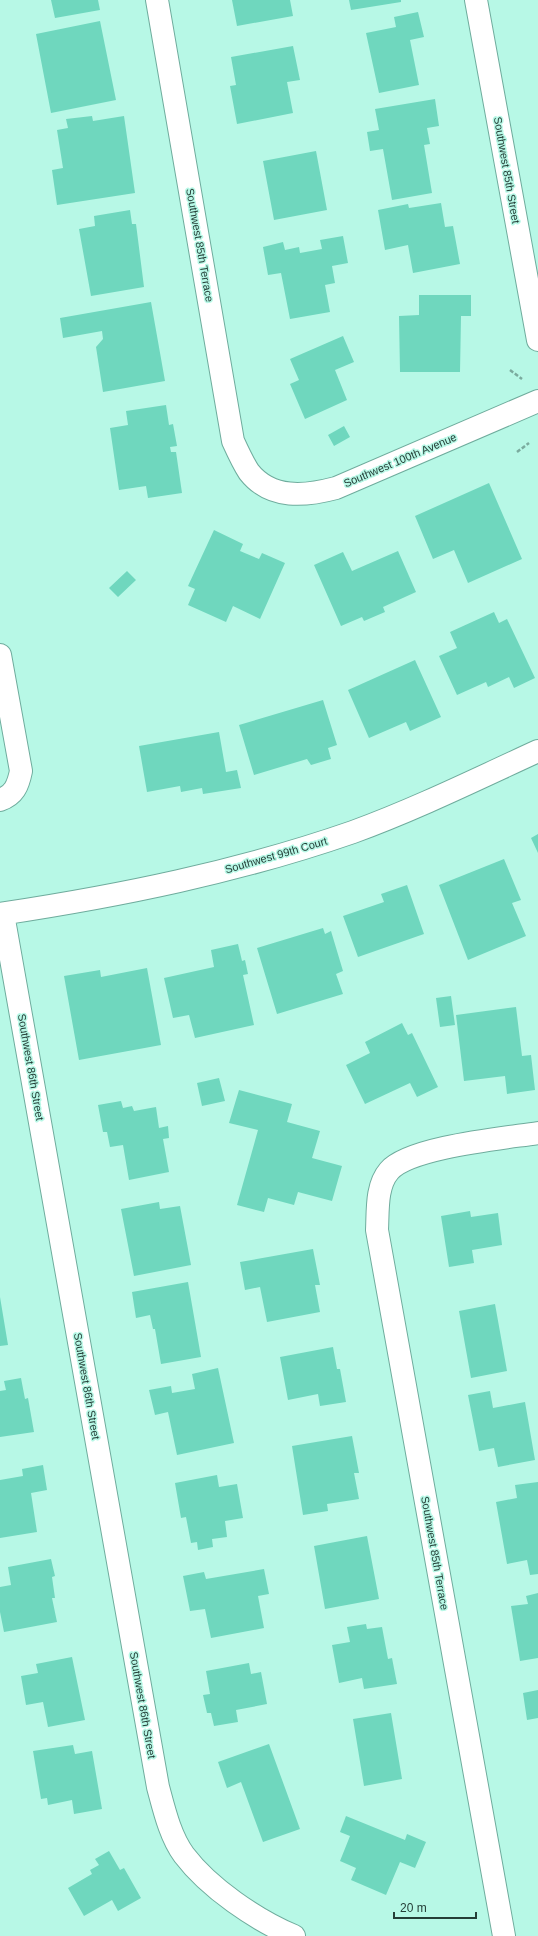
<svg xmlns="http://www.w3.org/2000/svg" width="538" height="1936" viewBox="0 0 538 1936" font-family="Helvetica,sans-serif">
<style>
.building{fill:#6fd7be}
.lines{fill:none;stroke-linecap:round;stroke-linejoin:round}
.minor-casing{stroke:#6fac9d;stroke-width:24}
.path{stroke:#7aab9e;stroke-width:2.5;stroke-dasharray:4 2;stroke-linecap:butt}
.minor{stroke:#fff;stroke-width:22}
.labels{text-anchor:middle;stroke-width:3;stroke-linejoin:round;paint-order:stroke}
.street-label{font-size:11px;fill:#243e37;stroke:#b7f8e6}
</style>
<rect width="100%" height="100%" fill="#b7f8e6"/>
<path class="building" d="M51,0H98L100,10L55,18Z
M232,0H290L293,16L237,26Z
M349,0H401V2L351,10Z
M418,12L424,37L410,40L419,85L379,93L366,33L396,27L394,17Z
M100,21L116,100L51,113L36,34Z
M293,46L300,80L287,82L293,113L237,124L230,86L236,85L231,57Z
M435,99L439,126L427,128L430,144L424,145L432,193L392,200L383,149L370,151L367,132L379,130L375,109Z
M92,116L93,121L124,116L135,193L57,205L52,170L63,168L57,130L68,128L66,119Z
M316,151L327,210L274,220L263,161Z
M441,203L445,227L453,226L460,264L413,273L408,245L385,250L378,210L408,204L409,208Z
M130,210L132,224H136L144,287L91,296L79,229L95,226L94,216Z
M343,236L348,263L332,266L335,283L325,285L330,312L290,319L281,273L268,275L263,247L283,242L285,250L299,247L300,253L322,249L320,240Z
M419,295H471V316H461L460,372H400L399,316L419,315Z
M151,302L165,381L103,392L96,347L103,339L102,331L63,338L60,318Z
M343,336L354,362L335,370L347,400L305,419L290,384L299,380L290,359Z
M166,405L169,425L173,424L177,446L170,447L171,452H176L182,493L148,498L146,486L119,490L110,428L128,425L126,411Z
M344,426L350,437L334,446L328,435Z
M489,483L522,559L468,583L454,550L433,559L415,516Z
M214,530L243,544L240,551L259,559L262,553L285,563L260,619L233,606L226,622L188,605L195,589L188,586Z
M398,551L416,592L383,607L385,612L364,621L362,617L341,626L314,565L343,552L352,571Z
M127,571L136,580L118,597L109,588Z
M494,612L499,623L507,619L535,678L514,688L509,677L488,687L486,682L457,695L439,656L457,648L450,632Z
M415,660L441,717L410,731L406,722L369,738L348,690Z
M323,700L337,745L328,748L331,759L311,765L307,759L254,775L239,725Z
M219,732L226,772L237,770L241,788L203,794L202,788L181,792L180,786L147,792L139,746Z
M538,834V853L531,838Z
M504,859L521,900L512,903L526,936L468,960L439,885Z
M407,885L424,934L358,957L343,916L384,902L381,894Z
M323,928L325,934L331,931L343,971L336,974L343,994L277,1014L257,948Z
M238,944L242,961L245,960L248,974L243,975L254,1025L195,1038L189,1015L173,1018L164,978L214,967L211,950Z
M147,968L161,1045L79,1060L64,976L100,970L101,977Z
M451,996L455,1025L440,1027L436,998Z
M516,1007L522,1056L531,1055L535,1090L507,1094L505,1076L464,1081L456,1015Z
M402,1023L408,1035L412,1033L438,1087L417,1097L410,1083L365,1104L346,1065L370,1053L365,1042Z
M219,1078L225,1101L202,1106L197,1083Z
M239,1090L292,1104L287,1122L320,1131L312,1158L342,1166L332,1201L298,1192L294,1205L268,1198L264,1212L237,1205L258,1130L229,1123Z
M121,1101L123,1108L132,1106L134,1111L156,1107L159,1128L168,1126L169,1138L163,1139L169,1172L129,1180L123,1145L110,1147L107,1132H103L98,1105Z
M159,1202L160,1209L180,1206L191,1265L134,1276L121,1209Z
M470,1211L471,1217L498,1213L502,1245L472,1250L474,1263L449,1267L441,1216Z
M313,1249L320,1285H315L320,1312L267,1322L260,1287L245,1290L240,1262Z
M188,1282L201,1357L161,1364L155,1329H153L150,1315L136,1318L132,1292Z
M0,1297L8,1345L0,1346Z
M495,1304L507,1371L471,1378L459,1311Z
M333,1347L337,1369H340L346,1402L320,1406L318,1394L288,1400L280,1357Z
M218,1368L234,1443L177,1455L168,1412L155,1415L149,1390L171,1386L172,1393L195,1389L192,1374Z
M21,1378L25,1399L28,1398L34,1432L0,1437V1391L6,1390L4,1381Z
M490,1391L493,1408L525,1402L535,1460L498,1467L494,1448L479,1451L468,1395Z
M352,1436L359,1473H354L359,1499L327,1504L328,1511L303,1515L292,1446Z
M43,1465L47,1490L31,1493L37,1532L0,1538V1480L23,1476L22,1469Z
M217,1475L219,1487L237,1484L243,1518L225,1521L227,1537L212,1539L213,1547L198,1550L197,1542L191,1543L186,1517L181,1518L175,1483Z
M538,1482V1574L530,1575L527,1560L507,1564L496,1502L517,1498L515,1485Z
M367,1536L379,1599L325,1609L314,1546Z
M51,1559L55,1576L52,1577L55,1598H52L57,1622L4,1632L0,1612V1587L11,1585L8,1567Z
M264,1569L269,1594L258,1596L264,1628L211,1638L205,1609L190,1611L183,1576L204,1572L206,1579Z
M538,1593V1658L520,1661L511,1606L528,1604L526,1596Z
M366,1624L367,1629L382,1627L388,1659L392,1658L397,1684L364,1689L362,1678L339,1683L332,1645L350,1642L347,1627Z
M72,1657L85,1720L48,1727L43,1702L26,1705L21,1676L38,1673L36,1664Z
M249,1663L251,1674L261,1672L267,1704L236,1710L238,1722L214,1726L211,1713H207L203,1695L210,1694L206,1671Z
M538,1690V1718L527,1720L523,1693Z
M391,1713L402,1779L364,1786L353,1719Z
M269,1744L300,1829L263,1842L241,1782L227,1788L218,1762Z
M73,1745L75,1754L92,1751L102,1809L74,1814L72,1800L48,1805L47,1798L41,1799L33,1751Z
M346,1816L405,1840L407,1834L426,1842L415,1868L400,1862L386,1895L351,1880L356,1868L340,1861L350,1836L340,1832Z
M109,1851L120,1870L124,1868L141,1898L118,1911L112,1900L84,1916L68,1888L92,1874L90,1870L99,1865L95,1859Z"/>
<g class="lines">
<defs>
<path id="minor" d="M157,0L233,441C238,452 243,463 249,472C271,500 306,496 336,488L538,401
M476,0L538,340
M0,655L21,771C18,786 14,795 0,800
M0,914C119,896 238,872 353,832C416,809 477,779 538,751
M3,914L158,1787C164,1809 170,1836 184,1855C209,1888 256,1920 294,1936
M504,1936L377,1230C378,1211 376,1186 389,1171C409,1147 506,1138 538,1133"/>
</defs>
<use href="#minor" class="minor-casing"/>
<path class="path" d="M510,370L522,379
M517,452L529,443"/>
<use href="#minor" class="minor"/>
</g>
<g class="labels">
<g class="street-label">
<text transform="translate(507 170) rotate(80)" y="4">Southwest 85th Street</text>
<text transform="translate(200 245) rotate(80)" y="4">Southwest 85th Terrace</text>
<text transform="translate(400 460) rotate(-23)" y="4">Southwest 100th Avenue</text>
<text transform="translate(276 855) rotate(-16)" y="4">Southwest 99th Court</text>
<text transform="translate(31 1067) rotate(80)" y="4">Southwest 86th Street</text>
<text transform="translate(87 1386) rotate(80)" y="4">Southwest 86th Street</text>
<text transform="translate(435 1553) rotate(80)" y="4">Southwest 85th Terrace</text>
<text transform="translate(143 1705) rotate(80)" y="4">Southwest 86th Street</text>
</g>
</g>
<path d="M394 1912v6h82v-6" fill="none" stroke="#243e37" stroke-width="2"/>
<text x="400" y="1912" font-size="12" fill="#243e37" stroke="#b7f8e6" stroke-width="3" paint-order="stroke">20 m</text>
</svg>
